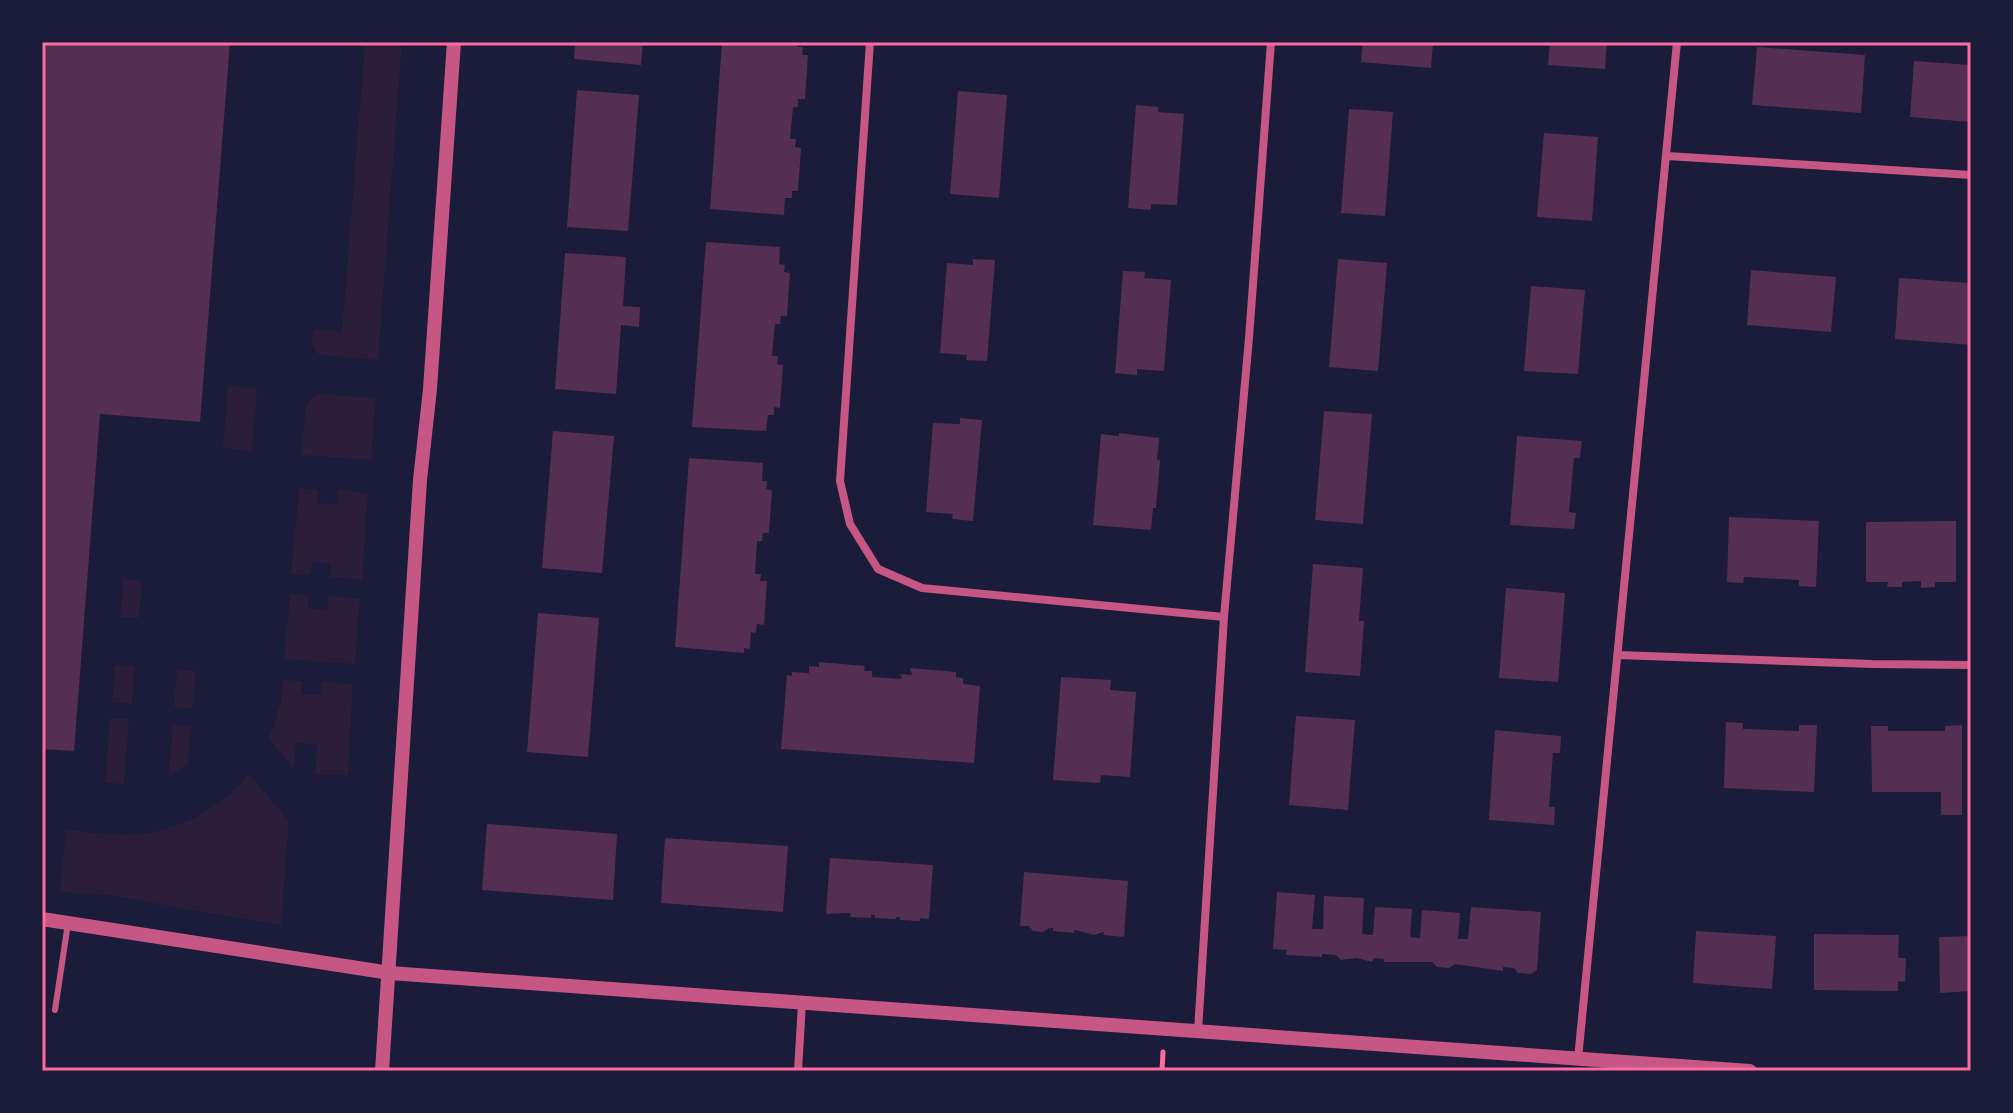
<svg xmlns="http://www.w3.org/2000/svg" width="2013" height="1113" viewBox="0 0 2013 1113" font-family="Cabin,sans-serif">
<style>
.green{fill:#2a1e3b}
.building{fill:#542f53}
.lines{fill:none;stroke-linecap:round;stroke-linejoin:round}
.path{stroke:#ff6b9d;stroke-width:5}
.service{stroke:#c65784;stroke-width:6}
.minor{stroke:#c65784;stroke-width:8}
.tertiary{stroke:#c65784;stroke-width:14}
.neatline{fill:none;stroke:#ff6b9d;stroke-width:3}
</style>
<rect width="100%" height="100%" fill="#1b1b3a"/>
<path class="green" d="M365,42H402L378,360L319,355L311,344L314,329L342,332Z
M228,386L254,388L257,392L252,451L223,448Z
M317,394L376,398L371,460L301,455L306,405Z
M299,488L318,490L317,503L337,504L338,489L368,494L362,580L330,577L331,564L312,562L311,575L291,574Z
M123,579L142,581L139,618L120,617Z
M290,594L309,596L308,608L327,610L329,596L360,599L355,664L284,659Z
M115,665L135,667L132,704L112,702Z
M177,669L196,671L192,709L174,707Z
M282,680L302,681L301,694L320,695L322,682L353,684L348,775L315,774L317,744L296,743L294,768L269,739L281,702Z
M110,718L129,719L124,784L105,783Z
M173,725L191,726L188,764L168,776Z
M249,774L289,821L281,925L107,895L60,892L66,830C87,831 108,836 129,835C175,833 220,810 249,774Z"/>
<path class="building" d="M42,42H230L200,422L100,414L74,751L42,749Z
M582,42H643L641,65L574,59L575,44L582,45Z
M722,42H797V47H803L802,55H808L805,99H798V107H793L790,139H796L795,147L801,148L798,191H792V198H785L784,215L710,209Z
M1363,42H1433L1431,68L1361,62Z
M1550,42H1607L1605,69L1548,65Z
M1757,47L1865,55L1861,113L1752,105Z
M1914,61L1971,65V122L1910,117Z
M577,90L639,95L628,231L567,227Z
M958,91L1007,95L999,198L950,194Z
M1136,105L1158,107V112L1184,114L1177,205L1151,204V210L1128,208Z
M1349,109L1393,112L1385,216L1341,213Z
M1544,133L1598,137L1592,221L1537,217Z
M706,242L780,247L779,264L785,265L784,272L790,273L787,316H781L780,324H775L772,356H778L777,364L783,365L780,408L774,407V415H768L766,431L692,427Z
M565,253L626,257L623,306L640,307L639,327L621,325L616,394L555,389Z
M973,259L995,260L987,361L966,360L967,355L940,353L947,263L973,265Z
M1338,259L1387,263L1378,371L1329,367Z
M1751,270L1836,277L1831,332L1747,325Z
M1123,271L1145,272L1144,278L1171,280L1164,371L1137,369V375L1115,373Z
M1899,278L1971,283V345L1895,339Z
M1531,286L1585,290L1578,374L1524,371Z
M1324,411L1372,414L1363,524L1315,520Z
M960,418L982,420L973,521L952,519L953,514L926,512L933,423L960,424Z
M553,431L614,436L602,573L542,568Z
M1119,433L1159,438L1157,460H1160L1156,508H1153L1151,530L1093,525L1101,434L1119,436Z
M1517,436L1582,441L1580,458H1574L1569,512L1576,513L1574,529L1510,525Z
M689,458L763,463L762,481H767L766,489L772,490L769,533H763L762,541H757L755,574H761L760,581H767L764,625L757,624L756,633L751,632L750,649L744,648V653L675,647Z
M1729,517L1819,521L1816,587L1799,586V580L1744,577L1743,583L1727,582Z
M1956,521V582H1935V587L1921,588V581L1902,582V587H1887L1888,582H1866V522Z
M1313,564L1363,568L1359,621H1364L1360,676L1305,672Z
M1506,588L1565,593L1558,682L1499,678Z
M538,613L599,618L588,757L527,752Z
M819,662L865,666L864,671H872V677L902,679L900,674L912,675L910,668L956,672V677L963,678V684L980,686L974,763L781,749L787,675L792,676V672L809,673V666L819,667Z
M1061,677L1111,680L1110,690L1136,692L1130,777L1101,775L1100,783L1053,780Z
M1296,716L1355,720L1348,810L1289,805Z
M1726,722L1743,723V729L1799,731V725H1817L1814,792L1724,788Z
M1962,725V815H1941V792H1872L1871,726H1888V731H1945V726Z
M1495,730L1561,736L1560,753H1553L1549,807H1555L1554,825L1489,820Z
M487,824L617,834L613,900L482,890Z
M665,838L788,846L783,912L661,903Z
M830,858L933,865L929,919L920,918V921L900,920V917H896V919L875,918V915H871V918L850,917L851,913L826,914Z
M1024,872L1128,881L1124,937L1103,935L1104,932L1094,935L1079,931L1074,930V933L1053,931V928H1049L1043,932L1033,931L1029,926H1020Z
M1277,892L1315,895L1312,929H1323L1324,896L1364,898L1362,934L1373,935L1375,907L1412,909L1410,937L1420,938L1422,910L1460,913L1458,939H1468L1471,907L1541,912L1537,970L1531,974L1518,973L1514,968L1503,967V971L1455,964L1449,968L1437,967L1432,962H1384V959L1374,958L1372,962L1357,958L1341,960L1336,955L1322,954V957L1286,955L1287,950L1273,949Z
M1696,931L1776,936L1772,989L1693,983Z
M1814,934L1899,935L1898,958H1906L1905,982L1898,981V991L1814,990Z
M1971,936V991L1940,993L1939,937Z"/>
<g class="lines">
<path class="path" d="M1162,1071L1163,1052"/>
<path class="service" d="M55,1010L68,923"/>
<path class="minor" d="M870,42L840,481L850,524L878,569L922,588L1224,617
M1667,156L1971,175
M1618,655L1872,664L1971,665
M1198,1031L1224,617L1249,338L1271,42
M1578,1059L1677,42
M798,1071L802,1003"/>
<path class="tertiary" d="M42,919L390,973L1750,1071
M382,1071L420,480L430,389L454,42"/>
</g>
<rect width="2013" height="1113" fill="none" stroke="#1b1b3a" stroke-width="88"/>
<rect x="44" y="44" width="1925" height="1025" class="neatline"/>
</svg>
